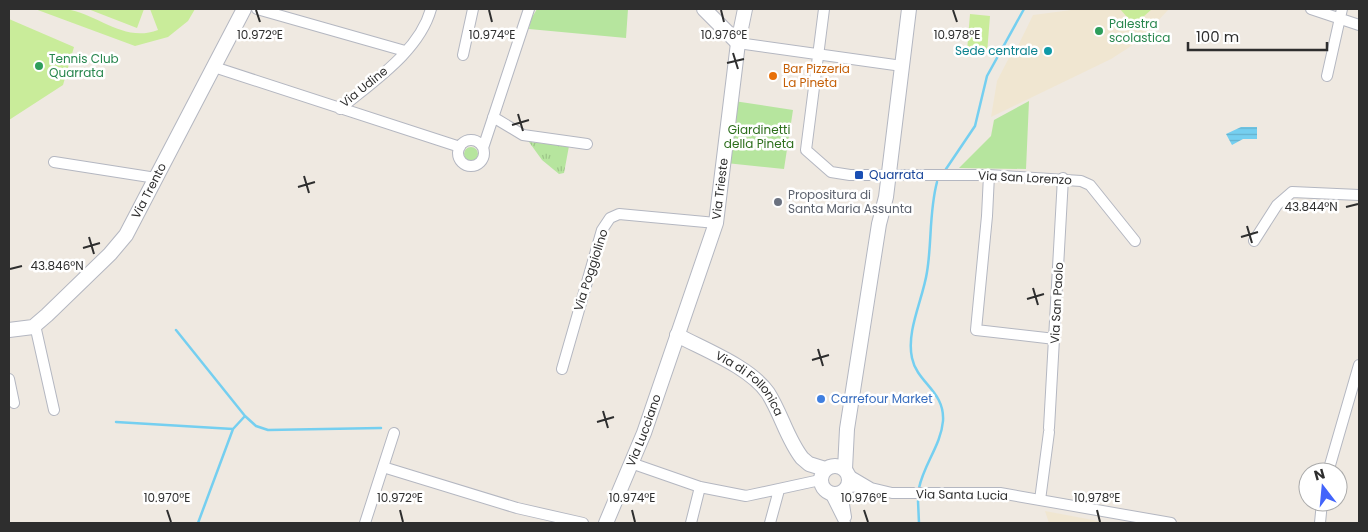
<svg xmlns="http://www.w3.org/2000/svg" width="1368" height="532" viewBox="0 0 1368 532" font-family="Poppins,sans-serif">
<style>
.education{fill:#f0e6d1}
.grass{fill:url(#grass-tufts)}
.park{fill:#b6e59e}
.pitch{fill:#c9ec9a}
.water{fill:url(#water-rules)}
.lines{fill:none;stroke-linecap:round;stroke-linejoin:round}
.stream{stroke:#75cff0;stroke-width:2.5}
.street-casing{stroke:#b4b7c1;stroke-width:12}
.secondary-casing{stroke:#b4b7c1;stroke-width:16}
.street{stroke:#fff;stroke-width:10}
.secondary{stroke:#fff;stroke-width:14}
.ticks{fill:none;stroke:#2e2e2e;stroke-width:2}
.leisure-dot{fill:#2e9e5b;stroke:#fff;stroke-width:2}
.culture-dot{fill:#0f9aa8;stroke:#fff;stroke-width:2}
.food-dot{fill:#e8710a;stroke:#fff;stroke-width:2}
.transit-dot{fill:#1a4fb4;stroke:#fff;stroke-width:2}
.worship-dot{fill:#6b7280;stroke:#fff;stroke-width:2}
.shop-dot{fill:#3f7fe0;stroke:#fff;stroke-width:2}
.labels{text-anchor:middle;stroke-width:5;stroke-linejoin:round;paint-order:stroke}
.leisure-label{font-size:12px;fill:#27864d;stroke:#fff;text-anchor:start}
.culture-label{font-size:12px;fill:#0d838f;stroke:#fff;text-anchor:end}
.food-label{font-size:12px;fill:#c56008;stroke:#fff;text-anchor:start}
.street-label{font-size:12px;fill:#2e2e2e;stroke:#fff}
.park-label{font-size:12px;fill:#2c6e1b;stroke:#fff}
.transit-label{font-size:12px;fill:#164399;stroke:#fff;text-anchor:start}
.worship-label{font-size:12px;fill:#5b616d;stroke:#fff;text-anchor:start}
.shop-label{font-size:12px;fill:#366cbe;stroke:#fff;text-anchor:start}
.ticks-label{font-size:12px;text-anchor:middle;fill:#2e2e2e;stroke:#fff;stroke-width:5;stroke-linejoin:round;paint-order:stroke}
</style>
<defs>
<pattern id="grass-tufts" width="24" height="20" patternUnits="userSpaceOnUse" patternTransform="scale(1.25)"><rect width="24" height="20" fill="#b6e59e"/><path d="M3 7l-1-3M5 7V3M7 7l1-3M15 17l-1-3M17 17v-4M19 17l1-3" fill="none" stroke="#9dc588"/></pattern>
<pattern id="water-rules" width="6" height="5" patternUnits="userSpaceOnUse" patternTransform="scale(1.25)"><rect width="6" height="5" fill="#75cff0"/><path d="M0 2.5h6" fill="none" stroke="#66b2ce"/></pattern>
</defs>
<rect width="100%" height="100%" fill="#efe9e1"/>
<path class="education" d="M1079,9H1169L1139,41L1111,59L991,117L997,81L1013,50H1016L1033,15Z
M1045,511L1109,523H1049Z"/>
<path class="grass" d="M529,142L569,146L564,173L559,174L542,160Z
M464 154a7 7 0 1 1 14 0a7 7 0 1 1-14 0Z"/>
<path class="park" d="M537,9H628L626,38L529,29L531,19Z
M734,101L793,110L784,169L726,163Z
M1029,101L1026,169L959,168L991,136L994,120Z"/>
<path class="pitch" d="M35,9C45,9 56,7 66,9C98,14 124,43 158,30L150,9H195L188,21L168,37L135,46Z
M88,9H144L137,28Z
M1120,9H1152L1134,25Z
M970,14L990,16L987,53L967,51Z
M9,19L74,47L63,85L9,120Z"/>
<path class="water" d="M1241,127H1257V139H1243L1232,145L1226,134Z"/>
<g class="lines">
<path class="stream" d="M946,169L975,126L987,76L1024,9
M176,330L245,416L256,426L268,430L381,428
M116,422L233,429
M919,488C924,464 941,445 943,421C945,391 917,383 912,358C906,331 923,299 927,272C932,242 929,212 937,182
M918,501L919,523
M198,523L233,429L245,416"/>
<defs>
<path id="street" d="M257,9L405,51
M824,9L806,150L831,172L850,175H989L1081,181L1090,185L1135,241
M1311,9L1359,25
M738,43L902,66
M463,55L473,9
M214,67L460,147
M1327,76L1342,9
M340,109C372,82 419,52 431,9
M493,117L523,135L587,144
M458 153a13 13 0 1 1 26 0a13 13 0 1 1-26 0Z
M483,148L529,9
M54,162L156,178
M989,175L987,216L976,330L1055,339
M1254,241L1277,205L1292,192L1359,195
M35,325L54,410
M562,369L602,230L610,218L619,214L716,223
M9,379L14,403
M1049,428L1063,178
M631,463L700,487L746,496L820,480
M383,467L517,508L583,523
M1328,472L1359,365
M849,475L871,488L892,493H1000L1171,523
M848,486L868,488
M842,492L846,517
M830,493L845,523
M1040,500L1049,432
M365,523L394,433
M691,523L700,487
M770,523L779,490
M1320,523L1322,502"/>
<g id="secondary">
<path d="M704,9L738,43"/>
<path id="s1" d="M9,330L33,327L47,315L110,254L126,235L244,9"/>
<path id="s2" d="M677,335C705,350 750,367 768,393C781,413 787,439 802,458L809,464L825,469"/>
<circle cx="835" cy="480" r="14"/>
<path d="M845,469L847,429L879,224L886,197L909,9"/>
<path id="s3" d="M606,523L644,433L716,223L738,43L745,9"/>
</g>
</defs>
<use href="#street" class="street-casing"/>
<use href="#secondary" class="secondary-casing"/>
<use href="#street" class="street"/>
<use href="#secondary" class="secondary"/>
</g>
<path class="ticks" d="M256,10L260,22M489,10L492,22M721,10L724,22M953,10L957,22M733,53L738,69M727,63L744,59M518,114L523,131M512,125L529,120M304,176L309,193M298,187L315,182M1346,207L1358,204M1247,226L1252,243M89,237L94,254M1241,237L1258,232M83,248L100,243M10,269L22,266M1033,288L1038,305M1027,299L1044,294M818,349L823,366M812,360L829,355M603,411L608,428M597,422L614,417M167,510L171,522M400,510L403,522M632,510L635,522M864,510L868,522M1097,510L1100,522"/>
<g class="leisure-dot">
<circle cx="1099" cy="31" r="5"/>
<circle cx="39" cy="66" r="5"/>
</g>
<circle class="culture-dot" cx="1048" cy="51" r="5"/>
<circle class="food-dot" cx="773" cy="76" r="5"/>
<rect class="transit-dot" x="854" y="170" width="10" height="10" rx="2.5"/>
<circle class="worship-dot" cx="778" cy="202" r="5"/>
<circle class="shop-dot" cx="821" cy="399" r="5"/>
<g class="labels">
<g class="leisure-label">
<text x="1109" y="28">Palestra<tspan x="1109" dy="14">scolastica</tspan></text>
<text x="49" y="63">Tennis Club<tspan x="49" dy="14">Quarrata</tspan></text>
</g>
<g class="culture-label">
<text x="1038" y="55">Sede centrale</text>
</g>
<g class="food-label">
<text x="783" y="73">Bar Pizzeria<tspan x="783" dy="14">La Pineta</tspan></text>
</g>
<g class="street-label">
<text transform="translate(364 87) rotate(-39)" y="4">Via Udine</text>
<text transform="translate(1025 178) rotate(3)" y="4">Via San Lorenzo</text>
<text dy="4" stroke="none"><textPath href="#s3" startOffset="354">Via Trieste</textPath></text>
<text dy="4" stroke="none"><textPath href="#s1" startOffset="205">Via Trento</textPath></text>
<text transform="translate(591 270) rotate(-72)" y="4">Via Poggiolino</text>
<text transform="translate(1057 303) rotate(-87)" y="4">Via San Paolo</text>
<text dy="4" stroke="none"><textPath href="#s2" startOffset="89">Via di Follonica</textPath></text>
<text dy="4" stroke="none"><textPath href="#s3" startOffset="100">Via Lucciano</textPath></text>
<text transform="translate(962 495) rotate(1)" y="4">Via Santa Lucia</text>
</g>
<g class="park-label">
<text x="759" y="134">Giardinetti<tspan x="759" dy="14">della Pineta</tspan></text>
</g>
<g class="transit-label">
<text x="869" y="179">Quarrata</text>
</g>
<g class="worship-label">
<text x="788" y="199">Propositura di<tspan x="788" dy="14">Santa Maria Assunta</tspan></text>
</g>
<g class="shop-label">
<text x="831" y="403">Carrefour Market</text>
</g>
</g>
<g class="ticks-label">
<text x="260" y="39">10.972°E</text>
<text x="492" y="39">10.974°E</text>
<text x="724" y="39">10.976°E</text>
<text x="957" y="39">10.978°E</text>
<text x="1311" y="211">43.844°N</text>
<text x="57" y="270">43.846°N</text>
<text x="167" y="502">10.970°E</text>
<text x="400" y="502">10.972°E</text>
<text x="632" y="502">10.974°E</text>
<text x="864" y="502">10.976°E</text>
<text x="1097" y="502">10.978°E</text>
</g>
<rect width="1368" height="532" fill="none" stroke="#2e2e2e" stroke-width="20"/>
<g transform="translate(1323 487) rotate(344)"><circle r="24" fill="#ffffff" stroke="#ababab"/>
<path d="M0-4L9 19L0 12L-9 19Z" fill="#4264fb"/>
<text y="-8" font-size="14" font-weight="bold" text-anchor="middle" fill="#2e2e2e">N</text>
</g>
<path d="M1188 42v8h139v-8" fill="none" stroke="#2e2e2e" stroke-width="2.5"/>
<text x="1196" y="42" font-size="15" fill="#2e2e2e" stroke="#ffffff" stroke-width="4" paint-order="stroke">100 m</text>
</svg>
